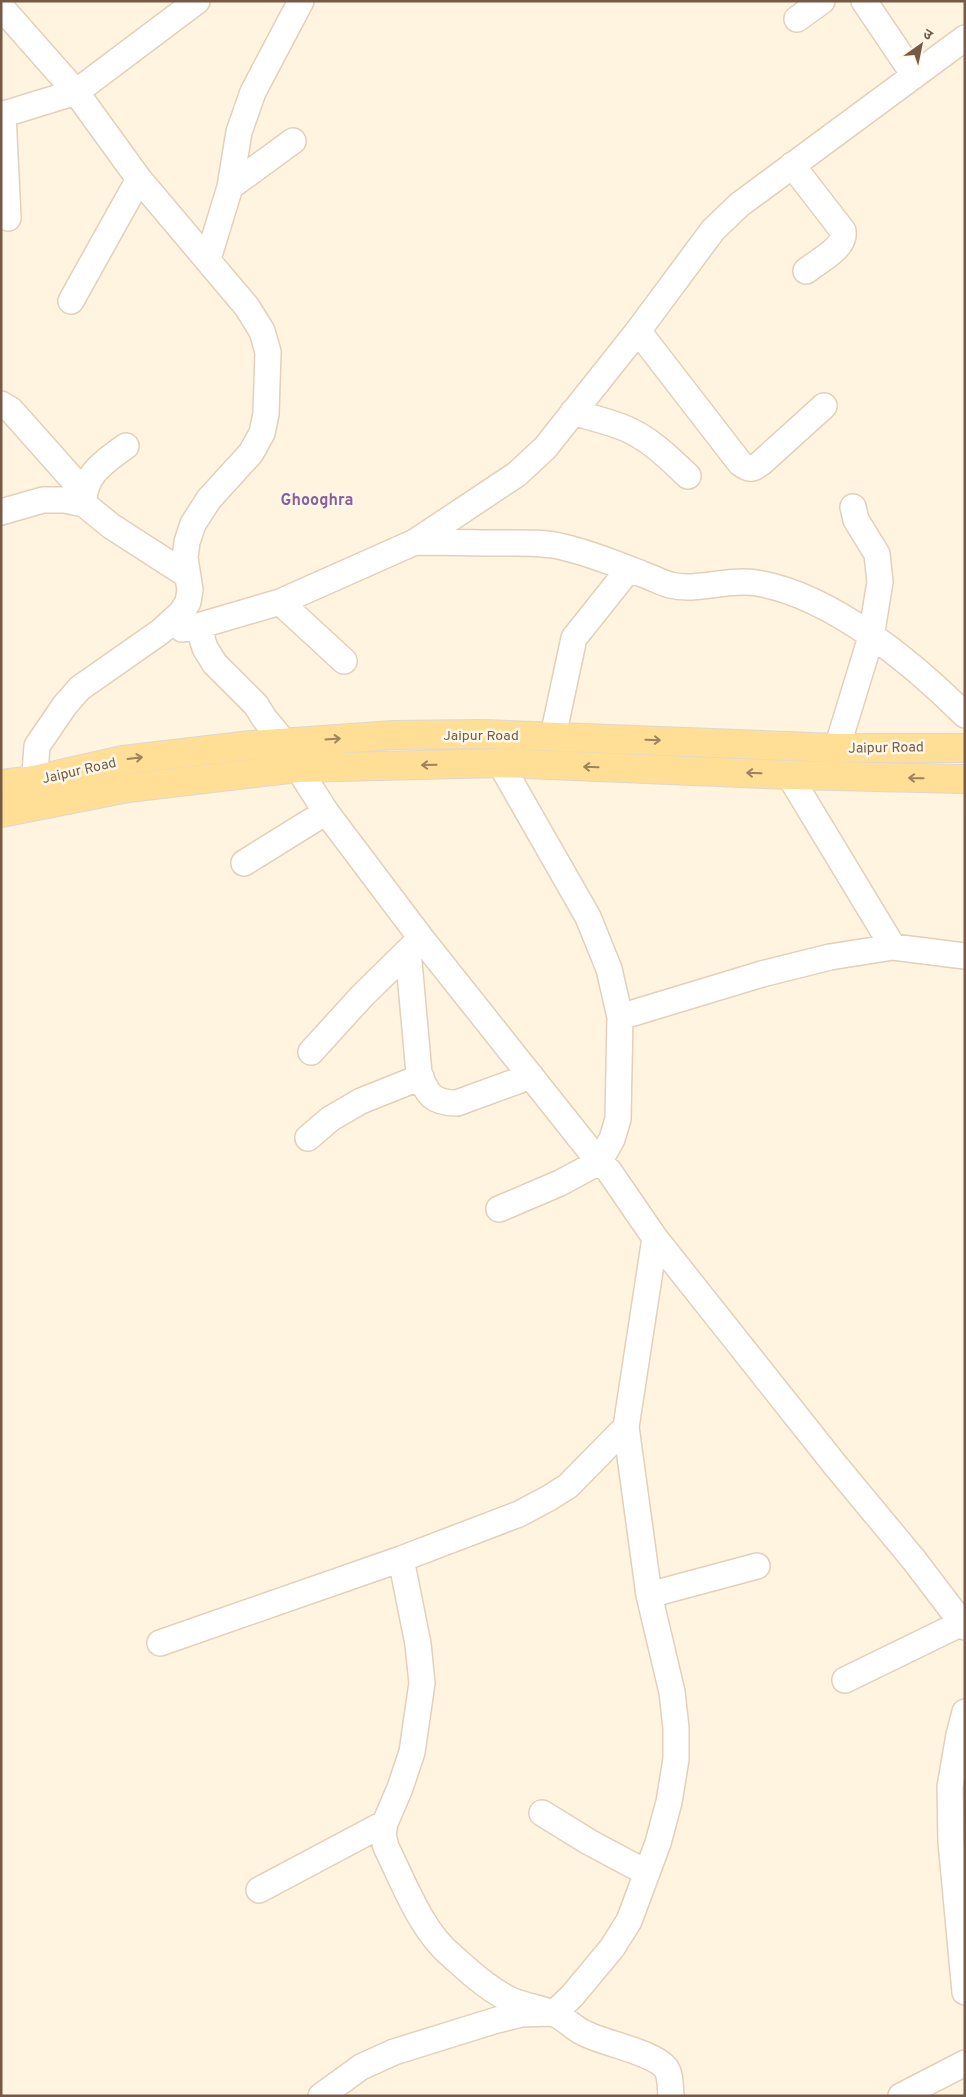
<svg xmlns="http://www.w3.org/2000/svg" width="966" height="2097" viewBox="0 0 966 2097" font-family="Overpass,'Noto Sans Devanagari',sans-serif">
<style>
.lines{fill:none;stroke-linecap:round;stroke-linejoin:round}
.minor-casing{stroke:#e2d0bb;stroke-width:28}
.major-casing{stroke:#ded7d3;stroke-width:30}
.minor{stroke:#fff;stroke-width:25}
.major{stroke:#ffde95;stroke-width:28}
.oneway{stroke:#9f825e}
.labels{text-anchor:middle;stroke-width:5;stroke-linejoin:round;paint-order:stroke}
.street-label{font-size:14px;fill:#765a46;stroke:#fff7e7}
.quarter-label{font-size:16px;font-weight:bold;fill:#8a609a;stroke:#fff7e7}
</style>
<rect width="100%" height="100%" fill="#fef4e0"/>
<g class="lines">
<defs>
<path id="minor" d="M864,1L914,75
M1,7L76,92L139,179L247,307L262,331L268,352L266,414L262,433L251,453L209,499L193,524L187,542L185,558L190,590L188,602L181,613L160,632L80,688L65,705L37,746L33,800
M797,19L822,1
M3,114L8,218
M1,115L76,92L197,1
M792,165L843,231C846,248 818,261 806,271
M230,187L239,132L253,92L301,1
M208,259L230,187L293,141
M71,301L139,179
M638,331L740,463C749,470 752,470 761,463L824,406
M1,404L11,410L83,491
M573,412C589,417 606,421 622,427C648,437 668,457 688,476
M84,504C83,475 104,462 126,446
M1,512L43,500H65L84,504L111,526L187,575
M415,542C444,542 473,543 502,543C522,543 544,542 563,547C590,553 616,564 642,574C651,577 660,582 670,585C698,592 728,578 757,583C831,595 913,663 965,715
M198,626L205,648L215,664L256,705L264,718L284,742L298,768L326,812L421,938L599,1162L609,1171L655,1238L836,1466L914,1560L965,1627
M182,629L198,626L280,602
M344,661L280,602L415,542L517,474L545,448L638,331L713,230L739,205L965,38
M553,736L574,638L629,569
M837,748L871,637L880,582L877,554L856,520L853,507
M500,763L588,917L609,969L620,1017
M789,775L893,947
M244,863L326,812
M408,951L419,1073C427,1095 433,1103 457,1103L531,1076
M311,1052L362,996L416,943
M308,1138L330,1119L361,1101L421,1077
M499,1209L560,1183L599,1162L612,1139L618,1119L620,1017L762,974L830,957L893,947L965,956
M401,1559L418,1644L422,1683L412,1752L400,1788L385,1823L383,1835L386,1847C403,1881 421,1931 452,1956C470,1972 490,1991 513,2001C526,2006 540,2008 553,2013C564,2017 573,2028 584,2033C603,2043 652,2052 665,2067C671,2074 670,2086 671,2096
M649,1595L757,1566
M160,1643L401,1559L519,1514L549,1498L568,1486L626,1427
M845,1680L962,1623
M965,1712L959,1735L950,1787L951,1842L965,1992
M542,1813L589,1842L647,1873
M259,1890L385,1823
M321,2096L361,2067L394,2052L497,2020L521,2014L554,2013L572,1996L612,1948L629,1921L658,1843L669,1802L676,1759V1728L672,1692L649,1595L626,1427L655,1238
M901,2096L965,2063"/>
<path id="major" d="M1,784L34,780L123,760L251,745L394,735L483,734L837,748H965
M1,813L128,788L298,768L500,763L789,775L965,779"/>
</defs>
<use href="#minor" class="minor-casing"/>
<use href="#major" class="major-casing"/>
<use href="#minor" class="minor"/>
<use href="#major" class="major"/>
</g>
<defs><path id="oneway-shaft" d="M-6 0H5M1.5-3L5.5 0L1.5 3" fill="none" stroke-width="1.6" stroke-linecap="round" stroke-linejoin="round" transform="scale(1.25)"/></defs>
<g class="oneway">
<use href="#oneway-shaft" transform="translate(333 739) rotate(-4)"/>
<use href="#oneway-shaft" transform="translate(653 740) rotate(2)"/>
<use href="#oneway-shaft" transform="translate(135 758) rotate(-7)"/>
<use href="#oneway-shaft" transform="translate(429 765) rotate(179)"/>
<use href="#oneway-shaft" transform="translate(591 767) rotate(-178)"/>
<use href="#oneway-shaft" transform="translate(754 773) rotate(-178)"/>
<use href="#oneway-shaft" transform="translate(916 778) rotate(-179)"/>
</g>
<g class="labels">
<g class="street-label">
<text x="481" y="740">Jaipur Road</text>
<text transform="translate(886 747) rotate(-1)" y="5">Jaipur Road</text>
<text transform="translate(79 770) rotate(-13)" y="5">Jaipur Road</text>
</g>
<g class="quarter-label">
<text x="317" y="505">Ghooghra</text>
</g>
</g>
<rect width="966" height="2097" fill="none" stroke="#765a46" stroke-width="5"/>
<g transform="translate(921 45) rotate(33)" stroke="#fff7e7" stroke-width="4" paint-order="stroke">
<path d="M0-4L9 19L0 12L-9 19Z" fill="#765a46"/>
<text y="-8" font-size="14" font-weight="bold" text-anchor="middle" fill="#765a46">उ</text>
</g>
</svg>
